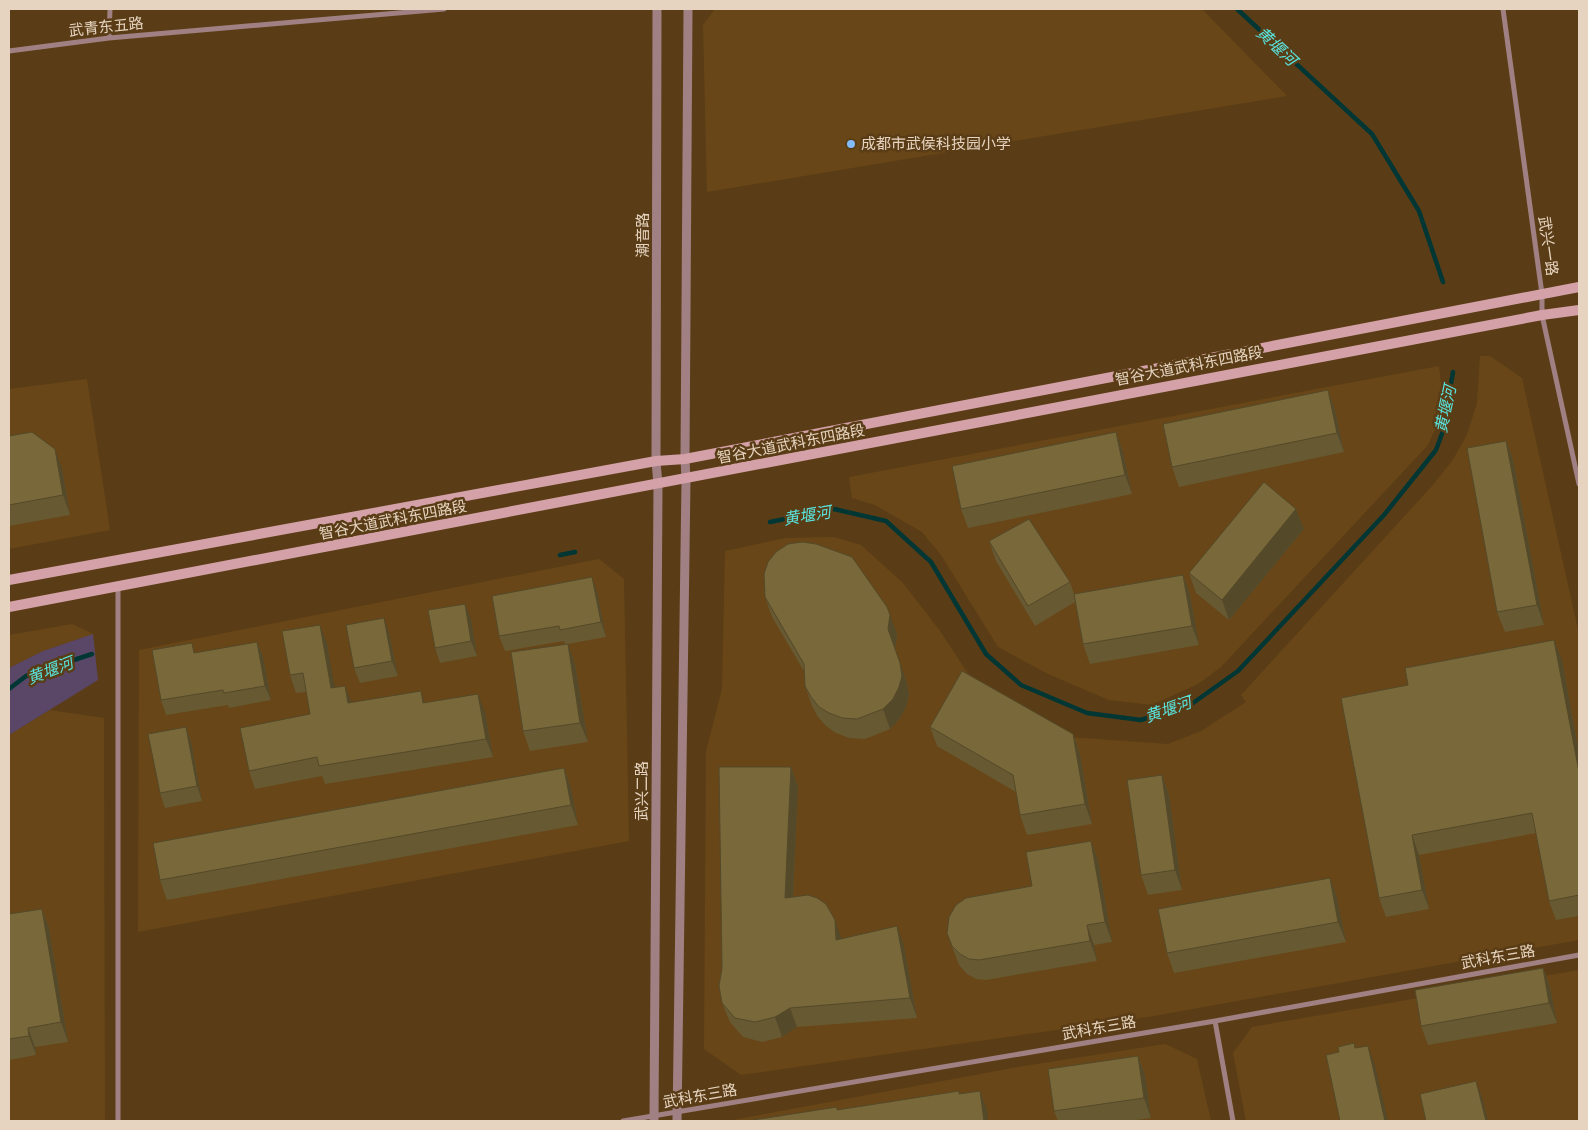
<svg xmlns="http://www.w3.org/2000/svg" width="1588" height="1130" viewBox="0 0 1588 1130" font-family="Jost,'Noto Sans SC',sans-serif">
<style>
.built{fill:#684617}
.park{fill:#5a4767}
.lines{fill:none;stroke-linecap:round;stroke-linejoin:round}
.stream{stroke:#003735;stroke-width:4.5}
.minor{stroke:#a08083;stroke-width:5}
.tertiary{stroke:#a08083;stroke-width:9}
.secondary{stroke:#d3a1a7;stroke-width:10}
.wall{fill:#675932}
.shaded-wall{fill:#544929}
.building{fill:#78683a;stroke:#544929}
.poi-dot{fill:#82bcfa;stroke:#5a3d16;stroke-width:2}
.labels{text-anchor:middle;stroke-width:5;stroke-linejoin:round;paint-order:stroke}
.street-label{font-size:15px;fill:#e6d4c0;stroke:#5a3d16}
.poi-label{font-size:15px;fill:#e6d4c0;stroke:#5a3d16;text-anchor:start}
.water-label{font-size:16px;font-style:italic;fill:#59e3dd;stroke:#5a3d16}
</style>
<rect width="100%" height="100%" fill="#5a3d16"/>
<path class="built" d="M715,9H1202L1287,96L707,192L703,25Z
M1480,356H1490L1522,378L1579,634V940L1148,1017L741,1075L704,1049L706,751L722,689L725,551L786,538L834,537L861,545L903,583L940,631L969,675L1068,737L1168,744L1201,731L1246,702L1241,695L1432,486L1452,461L1467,435L1477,403Z
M1439,366L1442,393L1437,425L1428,445L1221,667L1198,684L1152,705L1109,700L1048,674L998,647L941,555L922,532L875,505L852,498L849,477Z
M87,379L110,530L9,549V389Z
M599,559L624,579L629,841L138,932L139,650Z
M72,624L93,634L43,651L9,668V635Z
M50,710L104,718L105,1121H9V735Z
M1579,970V1121H1246L1233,1053L1252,1027Z
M1165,1044L1197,1059L1211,1121H727L1024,1066Z"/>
<path class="park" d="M93,634L98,680L9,735V668L43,651Z"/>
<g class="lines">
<path class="stream" d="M1237,9L1372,134L1419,211L1443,282
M770,522L834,509L886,521L931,562L986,654L1021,685L1087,713L1141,720L1193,703L1238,671L1384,515L1436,450L1443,431L1453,372
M560,555L575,552
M9,689L26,676L92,654"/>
<path class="minor" d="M1503,9L1542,294V315L1579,484
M109,38L110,9
M9,51L109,38L444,9
M118,587V1121
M1215,1021L1233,1121
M623,1121L1215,1021L1579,955"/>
<path class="tertiary" d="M654,1121L658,485L656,461L657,9
M677,1121L686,480L685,459L688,9"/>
<path class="secondary" d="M9,580L656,461L685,459L1579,287
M9,607C521,513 1031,411 1542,315L1579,310"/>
</g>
<path class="wall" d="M1328,390L1335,410L1344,452L1179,487L1172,467Z
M1116,432L1123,452L1132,494L968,528L961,509Z
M9,436L62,469L70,515L9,526Z
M1506,441L1513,460L1544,625L1505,632L1497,612Z
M1304,529L1229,620L1196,593L1189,573Z
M989,541L1070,582L1074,594L1183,575L1190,595L1199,645L1090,664L1083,644L1075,602L1035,626L996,561Z
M597,592L606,637L568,644L575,664L588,742L530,751L523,731L565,644L564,641L505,651L499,636Z
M765,597L897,634L895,649L907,683L909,695L906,707L900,718L890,729L865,739L849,738L836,733L826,726L818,717L812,706L805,686V673L772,617Z
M471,619L477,656L440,663L435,648Z
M389,633L398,676L360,683L354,668Z
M257,642L263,657L271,700L229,708L228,705L166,715L161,700L196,653Z
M327,643L334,688L351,702H425L485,712L493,757L325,784L322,776L255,789L249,771L310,714L306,692L296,693L290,675Z
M1562,660L1579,753V916L1556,920L1549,901L1536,833L1419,855L1429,909L1386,917L1379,898L1341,698Z
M186,727L191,742L202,801L165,808L160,793Z
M930,727L1073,734L1080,754L1092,824L1027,835L1020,815L1016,792L937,746Z
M791,767L798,787L793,897L841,939L904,946L917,1018L797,1027L782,1037L762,1042L743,1037L730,1022L722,1003Z
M564,768L571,788L578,825L167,900L160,880Z
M1162,775L1169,795L1182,890L1148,895L1141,875Z
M1091,841L1098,860L1112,942L1094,945L1097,961L986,980L976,979L967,974L959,965L947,933L1032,886Z
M1330,878L1337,898L1346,942L1174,973L1167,953Z
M42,909L49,928L68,1042L35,1047L36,1055L9,1060V914Z
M1543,968L1550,987L1557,1023L1428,1045L1421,1026Z
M1138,1056L1145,1075L1151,1118L1128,1121H1058L1054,1111Z"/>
<path class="shaded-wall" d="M1328,390L1335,410L1344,452L1337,433Z
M1116,432L1123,452L1132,494L1125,475Z
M1506,441L1513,460L1544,625L1537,605Z
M55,449L62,469L70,515L63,495Z
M1296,509L1304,529L1229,620L1222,600Z
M1183,575L1190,595L1199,645L1192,626Z
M592,577L597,592L606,637L601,622Z
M465,604L471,619L477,656L471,641Z
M887,607L897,634L895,649L907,683L909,695L906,707L900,718L890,729L883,709L888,629Z
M384,618L389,633L398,676L392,661Z
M320,625L327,643L338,706L331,688Z
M1554,640L1562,660L1579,753V772Z
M257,642L263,657L271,700L265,686Z
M568,644L575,664L588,742L580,723Z
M345,686L352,704L348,703Z
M421,691L427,709L423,703Z
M478,694L485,712L493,757L486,739Z
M186,727L191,742L202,801L197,786Z
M1073,734L1080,754L1092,824L1085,804Z
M791,767L798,787L792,918L785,898Z
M564,768L571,788L578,825L571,805Z
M1162,775L1169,795L1182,890L1175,870Z
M1412,835L1419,855L1429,909L1422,890Z
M1091,841L1098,860L1112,942L1105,922Z
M1330,878L1337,898L1346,942L1338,922Z
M42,909L49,928L68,1042L61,1022Z
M835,920L842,940H836Z
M1087,925L1094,945L1097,961L1090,941Z
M897,926L904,946L917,1018L910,998Z
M1543,968L1550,987L1557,1023L1549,1003Z
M790,1008L797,1027L782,1037L775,1017Z
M28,1028L35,1047L36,1055L29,1036Z
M1368,1046L1375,1065L1388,1121H1385Z
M1138,1056L1145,1075L1151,1118L1144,1098Z
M1476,1081L1483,1100L1488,1121H1486Z
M980,1091L987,1110L988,1121H984Z"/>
<path class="building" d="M1328,390L1337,433L1172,467L1163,424Z
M32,432L55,449L63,495L9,505V436Z
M1116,432L1125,475L961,509L952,466Z
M1506,441L1537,605L1497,612L1467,448Z
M1264,482L1296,509L1222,600L1189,573Z
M1029,519L1070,582L1028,606L989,541Z
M802,542L816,544L852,557L887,607L890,615L888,629L900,663L902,676L899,687L893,699L883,709L857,719L842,718L829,713L819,707L811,697L805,686L804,664L765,597L764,574L768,562L776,552L788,544Z
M1183,575L1192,626L1083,644L1074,594Z
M592,577L601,622L560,630L559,626L499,636L492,596Z
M465,604L471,641L435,648L428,610Z
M384,618L392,661L354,668L346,625Z
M320,625L331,688L345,686L348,703L421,691L423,703L478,694L486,739L319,766L317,757L249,771L240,728L310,714L303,673L290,675L282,631Z
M1554,640L1579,772V895L1549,901L1532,813L1412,835L1422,890L1379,898L1341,698L1408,685L1405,668Z
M257,642L265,686L224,693L223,690L161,700L152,650L192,643L194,653Z
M568,644L580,723L523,731L511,652Z
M962,671L1073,734L1085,804L1020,815L1013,775L930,727Z
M186,727L197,786L160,793L148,734Z
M719,767H791L785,898L808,895L817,898L826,904L835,920L836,940L897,926L910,998L790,1008L775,1017L755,1022L735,1018L722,1003L719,986L722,968Z
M564,768L571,805L160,880L153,843Z
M1162,775L1175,870L1141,875L1127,780Z
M1091,841L1105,922L1087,925L1090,941L979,960L969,959L960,954L952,946L947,933L949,917L956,905L966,898L1032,886L1026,852Z
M1330,878L1338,922L1167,953L1158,909Z
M42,909L61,1022L28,1028L29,1036L9,1039V914Z
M1543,968L1549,1003L1421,1026L1415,990Z
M1354,1043L1355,1048L1368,1046L1385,1121H1340L1326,1055L1339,1052L1338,1047Z
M1138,1056L1144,1098L1054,1111L1048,1069Z
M1476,1081L1486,1121H1426L1420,1094Z
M959,1091V1094L980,1091L984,1121H747L837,1107V1110Z"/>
<circle class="poi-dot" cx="851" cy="144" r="5"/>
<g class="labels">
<g class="street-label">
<text transform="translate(106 27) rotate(-6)" y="5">武青东五路</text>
<text transform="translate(643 235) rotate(-90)" y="5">潮音路</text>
<text transform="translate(1548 246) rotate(82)" y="5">武兴一路</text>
<text transform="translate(1189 366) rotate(-11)" y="5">智谷大道武科东四路段</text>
<text transform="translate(791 444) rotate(-11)" y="5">智谷大道武科东四路段</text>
<text transform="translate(393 520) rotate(-11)" y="5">智谷大道武科东四路段</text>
<text transform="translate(642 791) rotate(-90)" y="5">武兴二路</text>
<text transform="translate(1498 957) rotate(-10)" y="5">武科东三路</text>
<text transform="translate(1099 1028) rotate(-10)" y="5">武科东三路</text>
<text transform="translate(700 1096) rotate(-10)" y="5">武科东三路</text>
</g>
<g class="poi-label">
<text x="861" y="149">成都市武侯科技园小学</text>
</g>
<g class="water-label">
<text transform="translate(1277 46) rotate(43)" y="6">黄堰河</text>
<text transform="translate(1445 409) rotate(-78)" y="6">黄堰河</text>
<text transform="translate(807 515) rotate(-9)" y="6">黄堰河</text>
<text transform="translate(50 670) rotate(-21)" y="6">黄堰河</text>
<text transform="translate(1168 709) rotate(-19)" y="6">黄堰河</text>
</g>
</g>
<rect width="1588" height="1130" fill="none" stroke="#e6d4c0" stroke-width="20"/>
</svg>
